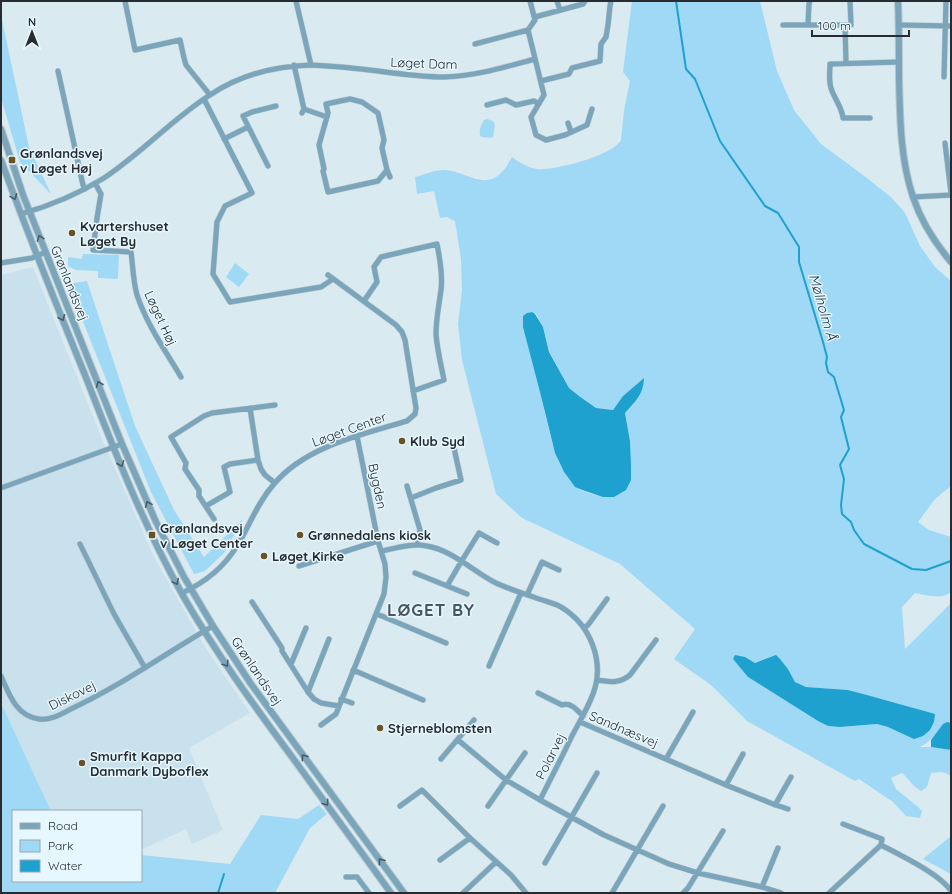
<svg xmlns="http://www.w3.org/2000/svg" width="952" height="894" viewBox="0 0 952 894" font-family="Quicksand,sans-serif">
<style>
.built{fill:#c9e1ed}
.green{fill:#a0d9f5;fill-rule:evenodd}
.water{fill:#1ea1cf}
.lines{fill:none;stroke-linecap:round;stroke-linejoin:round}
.stream{stroke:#1ea1cf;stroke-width:2}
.minor-casing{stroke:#bac8ce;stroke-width:6}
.tertiary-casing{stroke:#bac8ce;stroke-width:8}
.minor{stroke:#7aa5ba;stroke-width:5}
.tertiary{stroke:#7aa5ba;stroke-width:6}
.oneway{stroke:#485c67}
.poi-dot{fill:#685221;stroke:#e7f7ff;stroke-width:1.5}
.labels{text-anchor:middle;stroke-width:3;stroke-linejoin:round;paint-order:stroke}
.street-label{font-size:13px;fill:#262c2f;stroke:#e7f7ff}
.poi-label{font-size:13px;font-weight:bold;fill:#262c2f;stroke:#e7f7ff;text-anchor:start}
.water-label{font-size:14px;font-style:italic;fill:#1a2e37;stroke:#e7f7ff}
.district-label{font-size:17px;font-weight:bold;letter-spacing:1px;fill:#49565d;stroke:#e7f7ff}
</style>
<rect width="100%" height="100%" fill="#daeaf1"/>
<path class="built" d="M33,267L102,439L154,557L205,647L250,713L189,748L223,830L192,844L186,829L141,850V811H51L3,707L1,706V275Z"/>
<path class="green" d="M632,1H760L777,71L794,110L821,144L863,175L891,197L905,213L920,246L935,267L951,281V419L950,430L951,432V486L935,499L918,522L929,530L951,537V592C942,600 925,595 915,593L902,607L905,649L951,603V723C941,722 938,733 931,739C928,742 924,745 920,747H931L951,750V777C946,771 938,772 931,773L927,787L921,791C913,787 909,779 902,773L891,778L896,789L918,807L922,811L920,818L906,816L893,802L859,779L855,781L747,721L711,685L674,659L695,629L620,564L522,518L496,494L462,360L458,324L462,290L461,259L455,221L447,217L440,218L434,191L417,194L415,177C424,175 436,169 445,170C465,171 485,191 502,172C506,168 509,162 512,157C521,163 526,167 537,169C554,171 614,155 621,140L624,110L630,81L623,72ZM532,312L536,314L543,327L549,351L569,388L579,396L596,408L613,410L623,396L643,379L640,396L632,406L625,413L630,441L631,480L614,497C603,497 583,494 574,485C557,467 552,442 546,418C538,384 533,349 527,313ZM745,657L755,663L780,659L788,669L795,682L806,687L848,690L914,708L888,727L877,724L840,727L828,726L818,721L748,677Z
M1,15L29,147L51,194L20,162L1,98Z
M487,119L493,121L495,125L493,137C489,138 484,138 480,136C479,129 481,125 484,120Z
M83,254L119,255L118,279L98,278V271L76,270L68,266V257L82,259Z
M235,263L249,274L239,287L226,277Z
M87,281L135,426L174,510L204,557L243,519L224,553L205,571L194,574L151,492L68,284Z
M1,706L3,707L51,811H13V881H141V855L230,864L261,815L298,819L319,805L327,814L310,828L275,893H1Z
M951,836V874L923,859Z"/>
<path class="water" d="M532,312L535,314L543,327L549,352L569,388L579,396L596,408L613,410L623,396L644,378C643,395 636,401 625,413L630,441L631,465V480L626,490L614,497H603L585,491L575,487L564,472L555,453L540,392L523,327V316L527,313Z
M735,655L745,657L755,663L776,655L780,659L788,669L795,682L806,687L848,690L867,695L935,714L934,722L930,730L923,736L914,739L888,727L877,724L840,727L828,726L818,721L748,677L733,659Z
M947,722L951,723V750L931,747V740L943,724Z"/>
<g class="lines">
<path class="stream" d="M676,1L686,69L695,79L720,141L765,206L778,213L799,247V262L823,342L827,357L826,363L828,372L834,377L844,410L841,417L849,449L840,465L844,479L841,505L842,514L851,522L854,530L864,544L912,569L926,570L951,561
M218,893L224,874"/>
<defs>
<path id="minor" d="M125,1L135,50L180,40L184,58L186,65L210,95
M530,1L535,20L528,30L544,95L531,117L536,135L546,140L565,135L587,125L592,109
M557,1L560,10
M535,17L583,4L585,1
M783,25H851L850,1
M808,25L809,4L810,1
M845,25L846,63
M899,25L951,26
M475,44L528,30
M294,65L304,109L302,113
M311,65C333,66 355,68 378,71C400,74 422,77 445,77C476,76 505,67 535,59
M58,71L67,112L83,185L85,189
M944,77L946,1
M541,81L569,74L572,68L600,61L601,44L606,37L608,25L610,6L611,1
M204,99L252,193L225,206L217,222L213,274L230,302L321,287L333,279
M487,105L506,100L516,105L534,101L539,104
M304,109L327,117
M870,118H843C842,108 836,101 832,91C828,82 830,73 830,64L899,62
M568,123L571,132
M224,139L248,127
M945,143L951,193
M268,166L243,116L252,112L276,106
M387,170L378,181L328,192L323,171L324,169L319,145L328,113L326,104L350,99L362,102L378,113L384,140L382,148L387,170L390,177
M95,183L101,194L97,218L93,250L131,252C133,266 133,281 137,295C147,325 165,350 181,377
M913,197L951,195
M21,214C49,206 80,193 104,178C142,153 172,119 210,95C240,75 275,66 311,65L296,1
M1,263L32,258L46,252
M364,301L377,282L374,267L381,257L437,244C440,259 443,275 441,290C439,305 436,319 436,334C437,349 441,365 444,380L413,391
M250,408L258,460L261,469L265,475L275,483
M407,486L420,530L417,545
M1,488L122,444
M411,498L436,488L461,480L454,448
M206,506L230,492L224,467L230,464L258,460
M214,519L199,496V490L185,469L186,463L171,437L204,416L212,413L275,405
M80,544L114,614L145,668
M382,551C396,548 412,543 427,546C452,550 474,572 496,583C509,589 522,593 536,598C544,601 554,603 561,607C591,625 605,662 593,694C587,710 578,724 571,738C561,759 550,780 540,800
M299,566L378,541
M415,573L467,594
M447,586L461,562L479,533L497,543
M182,593C204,583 224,567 237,546C250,525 257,503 274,484C306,446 361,435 407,421L415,414L416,408L405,340L402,332L396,325L328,275
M527,595L542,562L559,570
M252,602L282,648V651L308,692L314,699L321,703L339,706
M377,614L446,643
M584,628L588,625L607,599
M291,664L306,628
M489,666L521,593
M353,670L423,700
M1,676C9,694 16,716 39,719C51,721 63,713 73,708C122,685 166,653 213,626
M597,680C610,682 619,684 630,675L656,640
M308,692L329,639
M538,693L562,705C571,702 577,710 583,716
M341,699L352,703
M580,722L726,785L773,804L788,809
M321,725L336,714L384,594L386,577L385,564L378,541L357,436
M458,740L506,780L540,800L604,835L669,864L698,873L762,887L781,893
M441,759L474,720
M666,759L693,712
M726,785L743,754
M775,805L791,777
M400,806L422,790L470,838L511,875L526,893
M488,806L525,753
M843,824L882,839L881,845
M881,845C900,855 940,874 951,891
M440,860L470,838
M545,863L597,773
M346,877H357L369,893
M762,887L778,848
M463,893L496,862
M612,893L663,806
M683,893L688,888L723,831
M829,893L881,845"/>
<path id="tertiary" d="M898,1C899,26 899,52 899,77C900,117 900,158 913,197C921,221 935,243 951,262
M1,129L23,195L122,444L156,522L184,577L213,626L251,684L404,893
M1,160C27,232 56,304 85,375C114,450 143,524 182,594C215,652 255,707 295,761C327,805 359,849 391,893"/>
</defs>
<use href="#minor" class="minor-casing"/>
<use href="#tertiary" class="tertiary-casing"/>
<use href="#minor" class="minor"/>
<use href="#tertiary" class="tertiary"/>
</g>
<defs><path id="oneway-chevron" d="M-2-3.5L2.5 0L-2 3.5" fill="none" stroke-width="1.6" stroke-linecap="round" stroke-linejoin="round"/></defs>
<g class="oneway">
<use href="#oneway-chevron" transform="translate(14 197) rotate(70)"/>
<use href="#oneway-chevron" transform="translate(40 238) rotate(-111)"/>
<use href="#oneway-chevron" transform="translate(62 318) rotate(68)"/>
<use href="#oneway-chevron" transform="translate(99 384) rotate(-112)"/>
<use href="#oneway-chevron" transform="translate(121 464) rotate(68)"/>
<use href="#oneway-chevron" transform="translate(148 504) rotate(-114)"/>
<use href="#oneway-chevron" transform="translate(176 582) rotate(62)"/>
<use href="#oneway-chevron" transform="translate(226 664) rotate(56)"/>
<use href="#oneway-chevron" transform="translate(304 757) rotate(-126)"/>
<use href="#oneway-chevron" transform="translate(326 803) rotate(54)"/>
<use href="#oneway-chevron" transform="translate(381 861) rotate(-126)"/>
</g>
<g class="poi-dot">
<rect x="8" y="156" width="8" height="8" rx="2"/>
<circle cx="72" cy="233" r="4"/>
<circle cx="402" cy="441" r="4"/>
<rect x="148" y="531" width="8" height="8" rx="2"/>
<circle cx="300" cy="535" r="4"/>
<circle cx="264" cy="556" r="4"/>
<circle cx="380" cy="728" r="4"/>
<circle cx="82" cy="763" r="4"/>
</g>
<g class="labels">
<g class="street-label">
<text transform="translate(424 63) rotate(2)" y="5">Løget Dam</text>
<text transform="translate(70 283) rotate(68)" y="5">Grønlandsvej</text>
<text transform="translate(161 318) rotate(65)" y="5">Løget Høj</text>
<text transform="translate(349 429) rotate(-20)" y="5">Løget Center</text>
<text transform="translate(378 486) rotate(78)" y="5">Bygden</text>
<text transform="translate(257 671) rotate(56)" y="5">Grønlandsvej</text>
<text transform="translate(72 695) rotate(-26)" y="5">Diskovej</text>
<text transform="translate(624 729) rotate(23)" y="5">Sandnæsvej</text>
<text transform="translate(550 756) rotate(-63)" y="5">Polarvej</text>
</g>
<g class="poi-label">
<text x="20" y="158">Grønlandsvej<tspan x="20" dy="15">v Løget Høj</tspan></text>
<text x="80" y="231">Kvartershuset<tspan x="80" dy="15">Løget By</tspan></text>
<text x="410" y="446">Klub Syd</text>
<text x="160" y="533">Grønlandsvej<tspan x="160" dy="15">v Løget Center</tspan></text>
<text x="308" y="540">Grønnedalens kiosk</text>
<text x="272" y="561">Løget Kirke</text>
<text x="388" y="733">Stjerneblomsten</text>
<text x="90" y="761">Smurfit Kappa<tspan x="90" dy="15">Danmark Dyboflex</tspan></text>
</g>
<g class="water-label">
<text transform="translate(823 307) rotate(74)" y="5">Mølholm Å</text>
</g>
<g class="district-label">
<text x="431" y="616">LØGET BY</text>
</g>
</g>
<rect width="952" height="894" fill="none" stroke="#262c2f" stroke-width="4"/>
<rect x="12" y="810" width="130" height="72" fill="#e7f7ff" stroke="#9aa6ac"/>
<rect x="20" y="823" width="20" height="6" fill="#7aa5ba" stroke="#9aa6ac"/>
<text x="48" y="830" font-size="12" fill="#262c2f">Road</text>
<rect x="20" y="840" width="20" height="12" fill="#a0d9f5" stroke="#9aa6ac"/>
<text x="48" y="850" font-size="12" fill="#262c2f">Park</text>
<rect x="20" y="860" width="20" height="12" fill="#1ea1cf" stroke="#9aa6ac"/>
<text x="48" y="870" font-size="12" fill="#262c2f">Water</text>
<g transform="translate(32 32)" stroke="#e7f7ff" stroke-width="3" paint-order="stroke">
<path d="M0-3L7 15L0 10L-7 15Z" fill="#262c2f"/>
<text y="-6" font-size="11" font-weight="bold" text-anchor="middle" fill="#262c2f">N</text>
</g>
<path d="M812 30v6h97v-6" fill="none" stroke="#262c2f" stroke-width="2"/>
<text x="818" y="30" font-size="12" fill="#262c2f" stroke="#e7f7ff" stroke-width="3" paint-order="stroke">100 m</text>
</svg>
